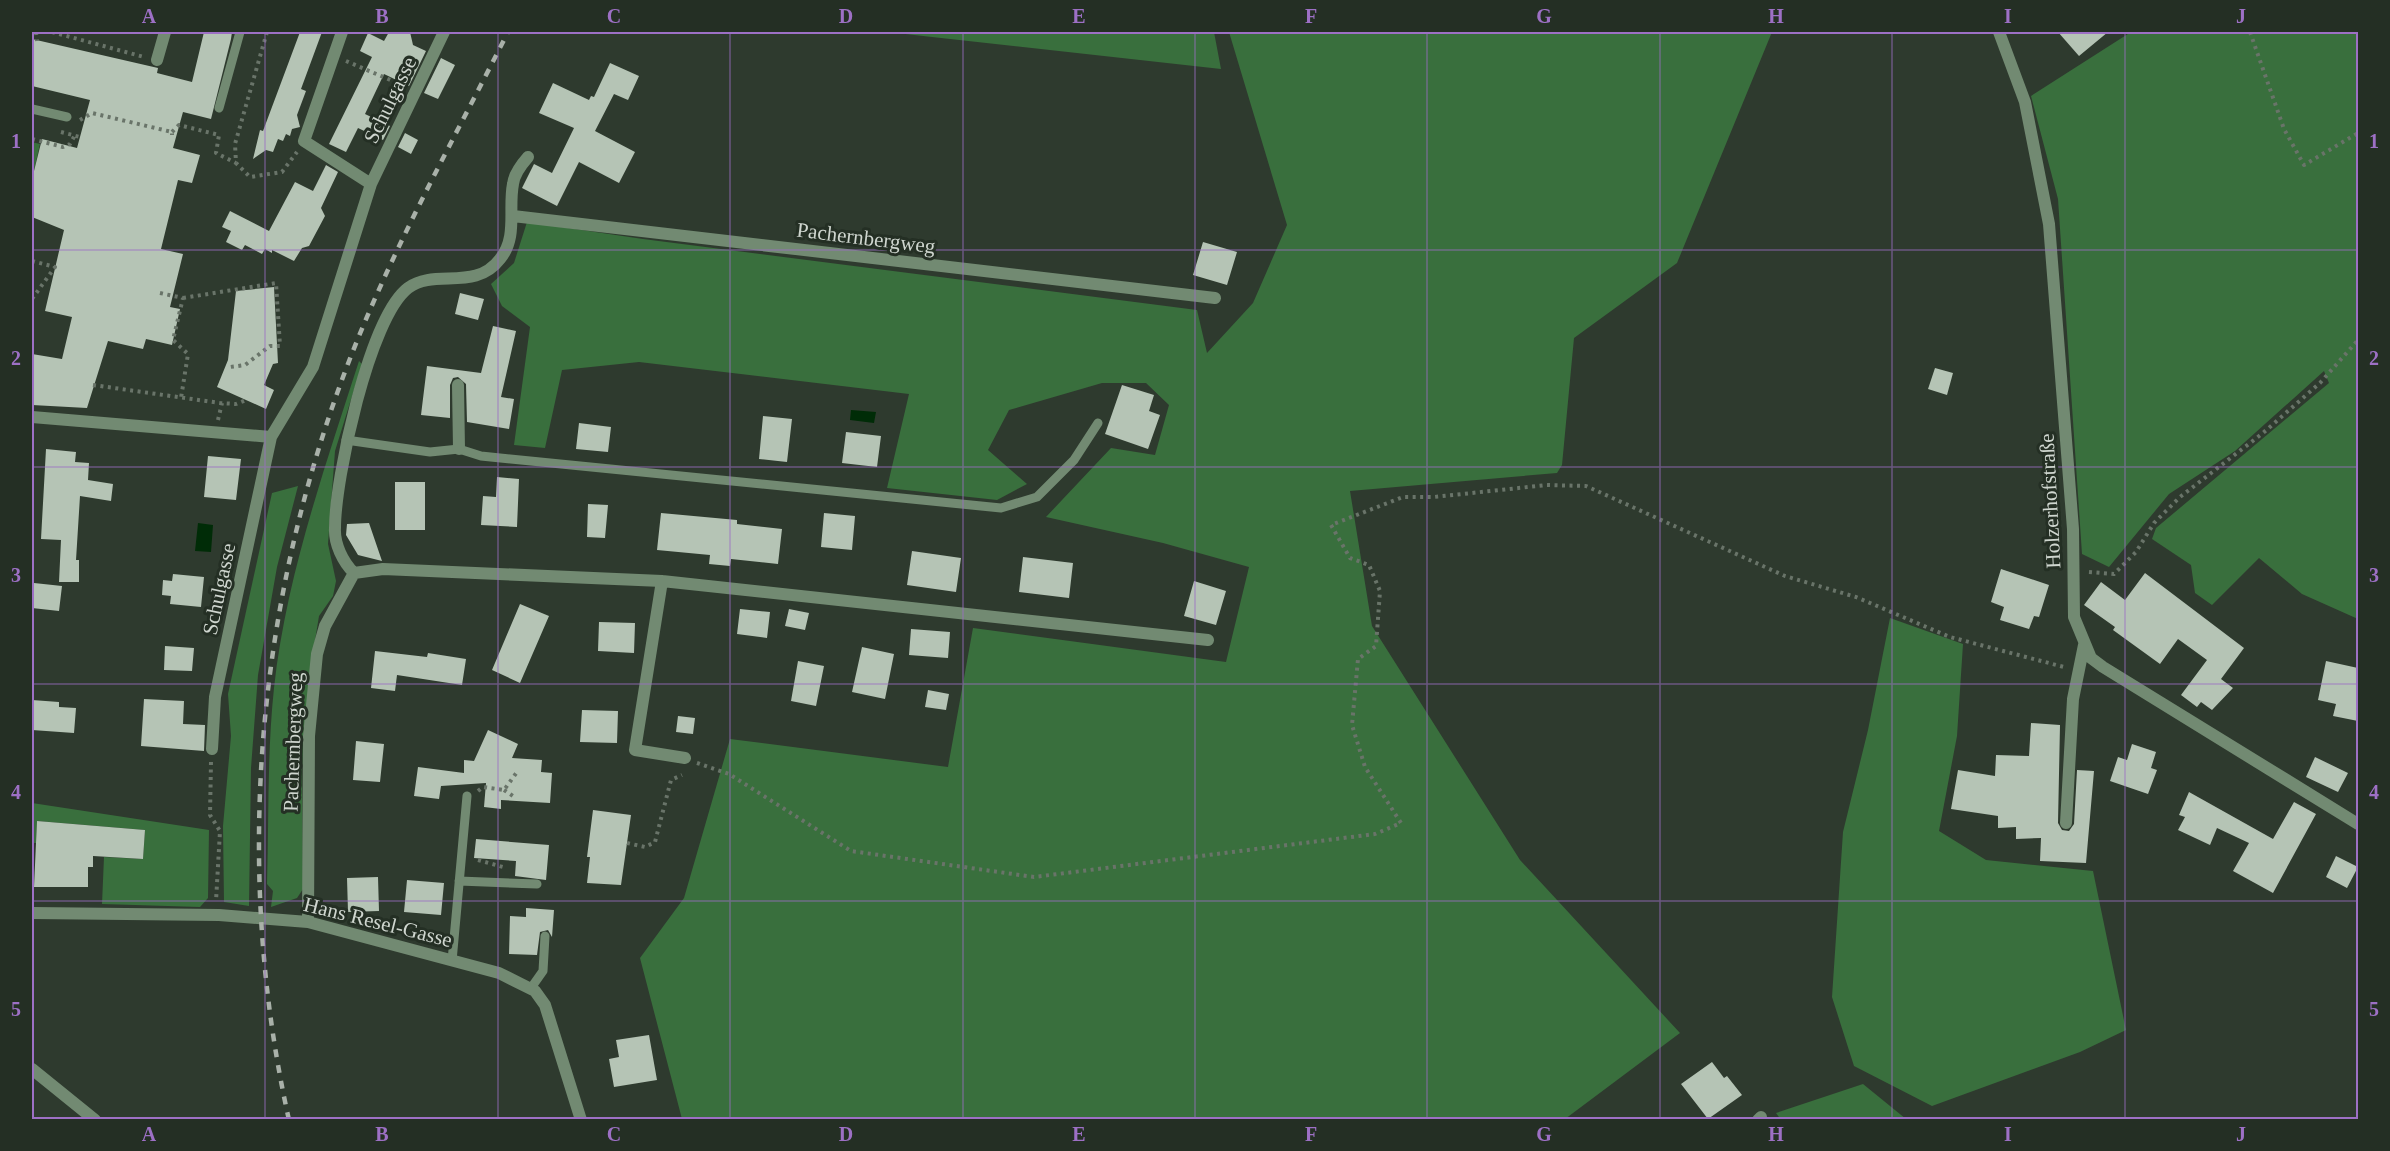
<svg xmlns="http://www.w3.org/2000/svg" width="2390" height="1151" viewBox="0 0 2390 1151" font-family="Georgia,serif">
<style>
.green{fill:#396f3d}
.water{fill:#002c07}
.building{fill:#b5c4b5}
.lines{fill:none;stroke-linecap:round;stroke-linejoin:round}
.path{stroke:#697469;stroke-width:4;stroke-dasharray:3 4.5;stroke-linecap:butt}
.lane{stroke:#728a72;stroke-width:9}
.street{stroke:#728a72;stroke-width:12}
.rail{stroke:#a9b1a9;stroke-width:4.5;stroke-dasharray:8 8;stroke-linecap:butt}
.grid{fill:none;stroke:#9d70c5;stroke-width:1.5;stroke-opacity:0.55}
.labels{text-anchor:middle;stroke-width:6;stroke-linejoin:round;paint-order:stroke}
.street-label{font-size:21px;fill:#cfd6cf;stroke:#242f24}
.neatline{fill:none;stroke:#9d70c5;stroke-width:2}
.grid-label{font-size:20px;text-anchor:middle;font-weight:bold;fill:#9d70c5}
</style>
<rect width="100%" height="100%" fill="#2e3a2e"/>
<path class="green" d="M888,32H1214L1221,69L932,37Z
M1229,32H1772L1677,263L1574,338L1562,465L1557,473L1350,491L1372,626L1520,860L1680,1033L1565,1119H682L640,958L684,898L730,739L948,767L973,628L1226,662L1249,567L1163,543L1046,517L1111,448L1155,455L1169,405L1146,383H1102L1009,410L988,450L1027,484L997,500L887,488L909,394L639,362L562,370L545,448L514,445L530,327L502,306L491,284L514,263L527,222L643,239L1197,310L1207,353L1253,303L1287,225Z
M2131,32H2358V619L2302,594L2259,558L2212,605L2195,593L2191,565L2152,539L2156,528L2329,383L2324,371L2235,451L2169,494L2109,567L2082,554L2058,199L2031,96Z
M32,142L40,144L32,179Z
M359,361L362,364L335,451L328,544L336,581L333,596L319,616L310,671L302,766L303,889L297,898L271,907L273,891L267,884C269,819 267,753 274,688C286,577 325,467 359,361Z
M298,486L277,567L258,675L251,768L249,906L224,902L223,826L231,736L228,694L272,493Z
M1890,618L1963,644L1957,736L1939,831L1986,860L2093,871L2126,1030L2080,1052L1932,1106L1854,1066L1832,997L1843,832L1868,730Z
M32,803L209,830L208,898L200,907L102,904L104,857L143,859L145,830L37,821L36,843H32Z
M1863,1084L1906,1119L1781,1120L1776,1113Z"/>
<path class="water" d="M851,410L876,412L874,423L850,420Z
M198,523L213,525L211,552L195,551Z"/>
<path class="building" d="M204,32H232L231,39L211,119L183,112L173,148L200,155L192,183L178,180L161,249L183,254L170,307L180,309L172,345L146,339L143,349L108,341L87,408L32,405V354L62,359L72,317L45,311L64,230L32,217V179L42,139L77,148L90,100L32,86V39L158,68L157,73L192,82Z
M300,32H322L301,89L306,91L297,115L300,127L292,129L290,136L286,134L283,141L278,139L273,152L266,150L253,159L260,130L263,131Z
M389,32H410L413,45L426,51L409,86L384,74L365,114L390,126L383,140L358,128L346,152L329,144L372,57L360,51L368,33L384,41Z
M2058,32H2108L2079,56Z
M441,58L455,65L438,99L424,93Z
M610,63L639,76L628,100L614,94L595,131L635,152L619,183L579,162L557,206L522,188L534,164L552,173L574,128L539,113L553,83L589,100L591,96L594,97Z
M405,133L418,140L411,154L398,147Z
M326,165L338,172L321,208L325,216L309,246L302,248L294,261L272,250V253L265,249L262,254L245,245L242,250L226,242L231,231L222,227L230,211L269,231L295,182L313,191Z
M1203,242L1237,252L1227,285L1193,275Z
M274,287L278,363L273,364L264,385L274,390L266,409L217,387L228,360L236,291Z
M460,293L484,299L478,320L455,314Z
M493,326L516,331L501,397L514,399L509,429L467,422L466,384L458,377L453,378L450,385V418L421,415L427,366L481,373Z
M1935,368L1953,373L1947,395L1928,389Z
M1122,385L1154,395L1149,411L1160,415L1148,449L1105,434Z
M763,416L792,419L787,462L759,459Z
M579,423L611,427L608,452L576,449Z
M846,432L881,436L877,467L842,463Z
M46,449L76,452L75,462L89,463L88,480L113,484L111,501L80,496L76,560H79V582H59L61,540L41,539Z
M208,456L241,459L236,500L204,497Z
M497,477L519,479L517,527L481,525L483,496L496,497Z
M395,482H425V530H395Z
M588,504L608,505L605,538L587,537Z
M661,513L737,520V524L782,529L778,564L731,559L730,566L709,564L710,555L657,550Z
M824,513L855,516L852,550L821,547Z
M369,523L382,561L358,555L346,535L347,524Z
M912,551L961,558L956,592L907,585Z
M1023,557L1073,563L1069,598L1019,592Z
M2001,569L2049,585L2039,617L2034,616L2029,629L2000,620L2004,607L1991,602Z
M2145,573L2244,648L2221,679L2233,688L2212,710L2201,702L2197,707L2181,695L2207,660L2178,639L2160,664L2113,630L2115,627L2084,605L2101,582L2125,600Z
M173,574L204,577L201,607L170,604L171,596L162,595L163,580L172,581Z
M1194,581L1226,591L1216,625L1184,616Z
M34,583L62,586L59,611L32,608Z
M520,604L549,616L520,683L492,670Z
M740,609L770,612L767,638L737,634Z
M789,609L809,613L805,630L785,626Z
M599,622L635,623L634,653L598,651Z
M911,629L950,632L948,658L909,655Z
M165,646L194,648L192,671L164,670Z
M862,647L894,654L885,699L852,692Z
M375,651L427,657L428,653L466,659L462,685L397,675L395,691L371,688Z
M798,661L824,666L816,706L791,701Z
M2326,661L2358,668V721L2333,716L2336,704L2318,700Z
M928,690L949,694L946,710L925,707Z
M144,699L184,701L183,724L205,725L204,751L141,746Z
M32,700L59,702V707L76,708L74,733L32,730Z
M582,710L618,711L617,743L580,742Z
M678,716L695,718L693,734L676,732Z
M2031,723L2060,725L2058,823L2062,830L2069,831L2074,824L2077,770L2094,771L2086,863L2040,861L2041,838L2016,839V827L1998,828V816L1951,809L1958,770L1995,776L1996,755L2029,756Z
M488,730L518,744L512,758L542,760L541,772L552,773L550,803L501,800V809L484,807L486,783L441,786L439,799L414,796L418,767L464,773V760L474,761Z
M356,741L384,744L380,782L353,780Z
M2132,744L2156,752L2151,768L2157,770L2148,794L2110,781L2118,757L2127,760Z
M2315,757L2348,773L2338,792L2306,777Z
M2189,792L2273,839L2294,802L2316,814L2273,893L2233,871L2249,843L2217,828L2210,845L2178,830L2185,817L2179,815Z
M593,810L631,815L621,885L587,883L590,857H587Z
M37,821L145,830L143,859L93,856V867H88V887H34Z
M476,839L549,845L546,880L515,876L516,861L474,858Z
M2336,856L2358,867L2347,888L2326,877Z
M378,877L379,911L348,912L347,878Z
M407,880L444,883L441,915L404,912Z
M526,908L554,910L552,937L548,930L540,932L537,955L509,954L510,916L526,917Z
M649,1035L657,1080L614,1087L609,1059L619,1057L616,1040Z
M1712,1062L1724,1078L1727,1076L1742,1095L1708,1119L1681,1084Z"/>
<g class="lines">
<path class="path" d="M36,32L37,41
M52,32L144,57
M267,32L235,144L236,163L250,177L282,172L297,152
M2250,32L2284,129L2304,165L2358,133
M346,61L402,85
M80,120L92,113L172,132V135
M61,132L80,137
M172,132L179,125L219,135L216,153L236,163
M32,139L63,147L70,144L75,135
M32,261L55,267L32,299
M160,293L183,298L173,340L188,354L181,398
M183,298L276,283L280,346H270L245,365L230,367
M93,385L220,403L236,404L246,400
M218,420L222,403
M2089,572L2114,574L2136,552L2154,523L2180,497L2263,433L2320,383L2358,340
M211,762L210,815L220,831L216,901
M697,763L729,774L851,851L1034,877L1375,834L1401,823L1365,767L1352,725L1358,659L1376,646L1380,591L1369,565L1350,558L1331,525L1403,497H1434L1547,485L1586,486L1785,576L1856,597L1950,637L2064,667
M504,790L516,798
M478,791L483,787L504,790L517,772
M627,843L645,847L655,842L671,780L682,775
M478,860L503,867"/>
<path class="lane" d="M219,108L240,32
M32,109L67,117
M346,440L430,452L459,449L481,456L1001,508L1037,497L1074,460L1098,423
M459,881L537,884
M452,961L467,796
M531,988L543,971L545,936"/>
<path class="street" d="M342,32L304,141L371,184
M1999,32L2025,102L2049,224L2073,529L2074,617L2091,658L2103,667L2358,824
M157,60L165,32
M513,216L1215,298
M458,385L459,449
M32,417L271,437L313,367L371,184L444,32
M354,573L383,569L662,581L1208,640
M354,573C343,562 334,544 335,528C335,479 369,318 408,288C435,268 475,292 500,259C518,237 508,209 513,184C514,174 521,165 528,157
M662,581L635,750L685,758
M212,749L215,697L271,437
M2066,823L2073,699L2084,645
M32,913L219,915L308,922L499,973L535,991L545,1005L581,1120
M308,922L309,736L317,654L325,626L354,573
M32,1069L95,1120
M1758,1120L1761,1117"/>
<path class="rail" d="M289,1120C234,874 256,612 343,377C387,258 451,145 508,32"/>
</g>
<path class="grid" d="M265,32V1120M498,32V1120M730,32V1120M963,32V1120M1195,32V1120M1427,32V1120M1660,32V1120M1892,32V1120M2125,32V1120M32,250H2358M32,467H2358M32,684H2358M32,901H2358"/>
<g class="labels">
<g class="street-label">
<text transform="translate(390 100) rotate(-64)" y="7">Schulgasse</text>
<text transform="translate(866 238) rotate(7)" y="7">Pachernbergweg</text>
<text transform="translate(2050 501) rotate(-93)" y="7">Holzerhofstraße</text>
<text transform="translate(219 589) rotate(-78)" y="7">Schulgasse</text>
<text transform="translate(293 742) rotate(-88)" y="7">Pachernbergweg</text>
<text transform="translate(378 922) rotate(14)" y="7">Hans Resel-Gasse</text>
</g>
</g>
<rect width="2390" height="1151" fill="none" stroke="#242f24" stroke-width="66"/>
<rect x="33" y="33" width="2324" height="1085" class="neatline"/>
<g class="grid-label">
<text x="149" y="23">A</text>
<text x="382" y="23">B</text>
<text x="614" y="23">C</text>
<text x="846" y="23">D</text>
<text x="1079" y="23">E</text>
<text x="1311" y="23">F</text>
<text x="1544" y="23">G</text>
<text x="1776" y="23">H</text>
<text x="2008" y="23">I</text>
<text x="2241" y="23">J</text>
<text x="16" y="148">1</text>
<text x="2374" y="148">1</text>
<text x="16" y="365">2</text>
<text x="2374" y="365">2</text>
<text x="16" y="582">3</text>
<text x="2374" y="582">3</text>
<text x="16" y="799">4</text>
<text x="2374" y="799">4</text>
<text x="16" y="1016">5</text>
<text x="2374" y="1016">5</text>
<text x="149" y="1141">A</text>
<text x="382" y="1141">B</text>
<text x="614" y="1141">C</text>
<text x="846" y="1141">D</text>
<text x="1079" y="1141">E</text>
<text x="1311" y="1141">F</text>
<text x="1544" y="1141">G</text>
<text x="1776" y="1141">H</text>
<text x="2008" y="1141">I</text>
<text x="2241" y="1141">J</text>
</g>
</svg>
